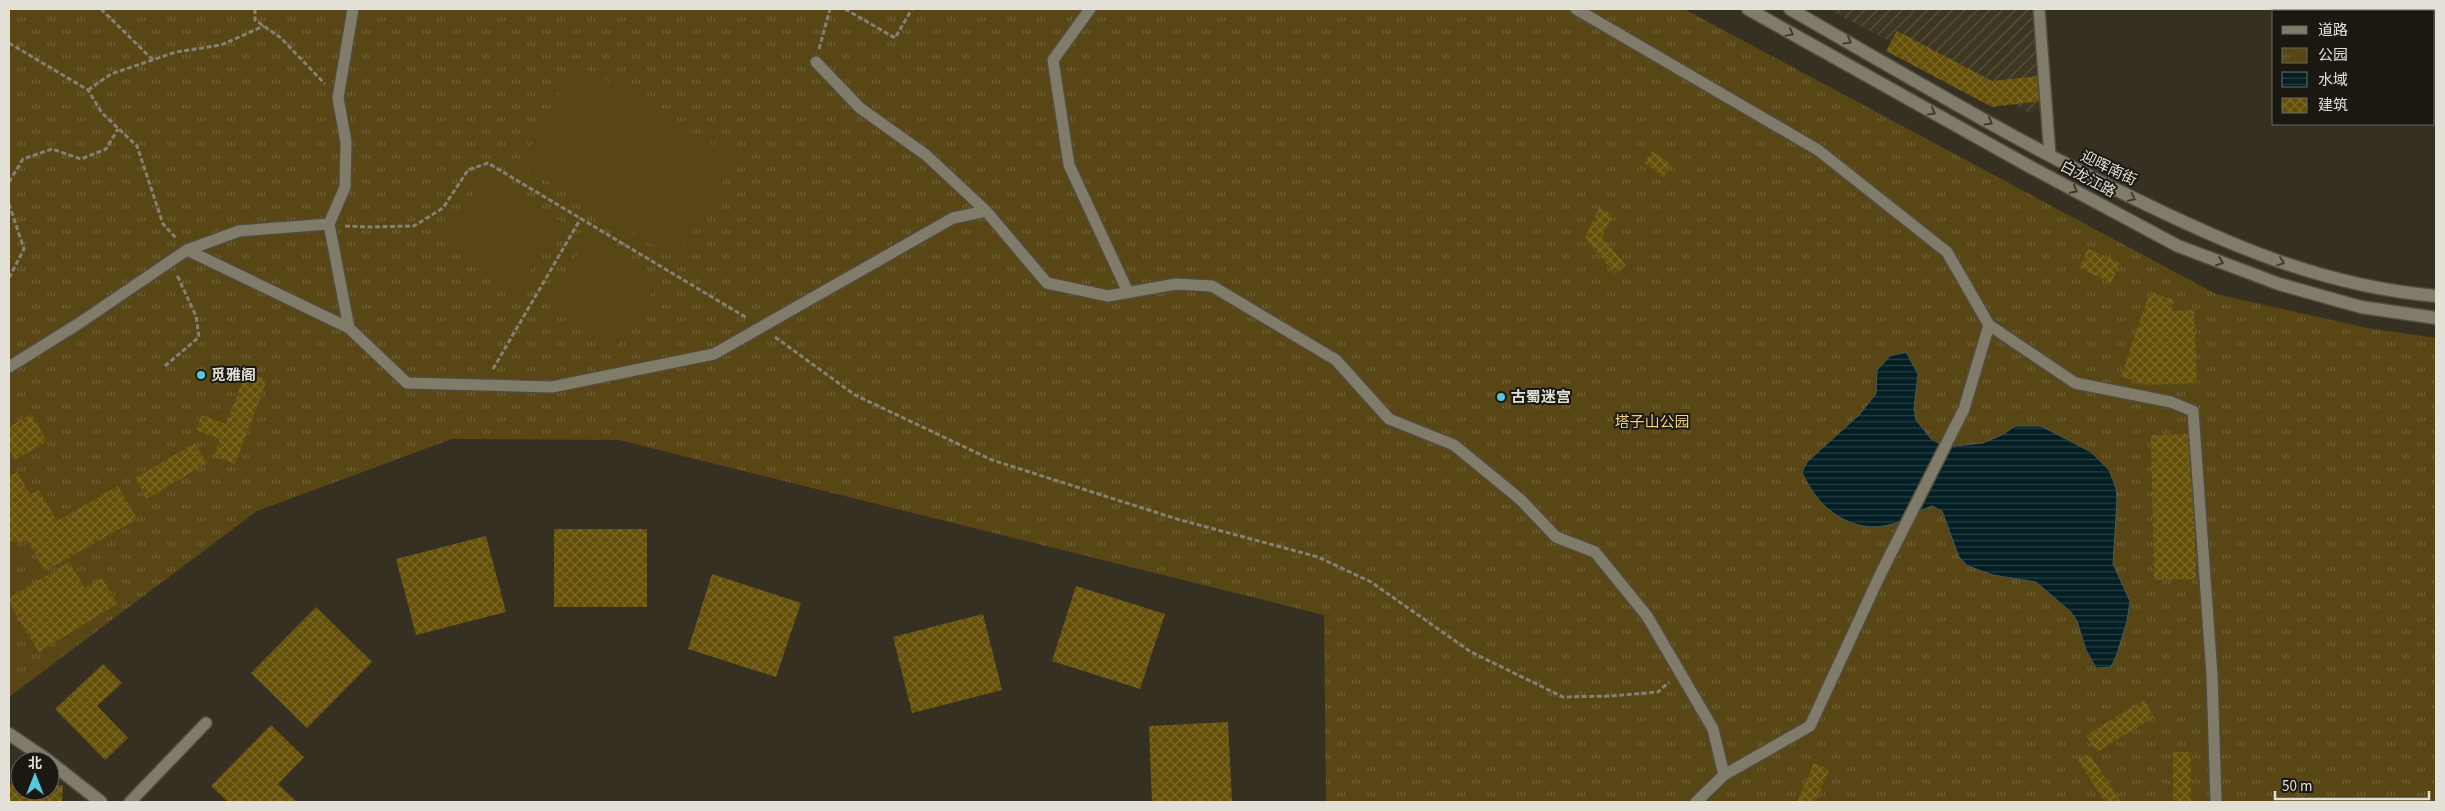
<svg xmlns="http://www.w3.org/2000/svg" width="2445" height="811" viewBox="0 0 2445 811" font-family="'Source Sans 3','Noto Sans SC',sans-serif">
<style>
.industrial{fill:url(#industrial-furrows)}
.park{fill:url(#park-tufts)}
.garden{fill:#584715}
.water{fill:url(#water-rules);stroke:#46595a}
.building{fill:url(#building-cross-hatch)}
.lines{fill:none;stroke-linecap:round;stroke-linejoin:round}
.service-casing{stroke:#504c40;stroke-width:14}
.tertiary-casing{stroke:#504c40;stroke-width:15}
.path{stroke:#858175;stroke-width:3;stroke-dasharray:5 2.5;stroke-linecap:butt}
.service{stroke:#817b6a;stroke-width:11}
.tertiary{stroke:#817b6a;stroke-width:12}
.oneway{stroke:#3f3b31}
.poi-dot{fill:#56c9e1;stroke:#1b1812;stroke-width:2}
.labels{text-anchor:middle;stroke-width:4;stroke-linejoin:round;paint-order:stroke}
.street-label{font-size:15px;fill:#e3e0d7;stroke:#1b1812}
.poi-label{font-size:15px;font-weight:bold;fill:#e3e0d7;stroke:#1b1812;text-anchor:start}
.park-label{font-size:15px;fill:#f3d277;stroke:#1b1812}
</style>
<defs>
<pattern id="industrial-furrows" width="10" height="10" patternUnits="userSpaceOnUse" patternTransform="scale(1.25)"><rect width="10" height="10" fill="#3d3621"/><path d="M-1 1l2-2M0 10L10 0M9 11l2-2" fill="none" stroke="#595340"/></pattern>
<pattern id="park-tufts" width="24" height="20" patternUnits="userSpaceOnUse" patternTransform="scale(1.25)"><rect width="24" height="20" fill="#584715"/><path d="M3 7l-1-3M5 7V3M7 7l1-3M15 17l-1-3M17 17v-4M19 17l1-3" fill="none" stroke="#706136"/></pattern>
<pattern id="water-rules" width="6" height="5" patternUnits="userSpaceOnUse" patternTransform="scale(1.25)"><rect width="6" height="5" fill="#031f24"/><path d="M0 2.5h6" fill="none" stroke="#283f43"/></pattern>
<pattern id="building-cross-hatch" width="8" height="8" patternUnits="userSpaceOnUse" patternTransform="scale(1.25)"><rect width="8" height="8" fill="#655008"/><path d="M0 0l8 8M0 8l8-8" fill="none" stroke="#7b692b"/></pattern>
</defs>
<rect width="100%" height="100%" fill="#353022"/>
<path class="industrial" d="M1827,9H2042L2050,103L2030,113Z"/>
<path class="park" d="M9,9H1684L2216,294L2367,328L2436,338V802H1326L1324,615L619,440L452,439L257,511L9,697Z"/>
<path class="garden" d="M576,63L737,159L676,258L520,165Z
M486,174L563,223L517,290L443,242Z
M588,239L661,279L617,345L545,302Z"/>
<path class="water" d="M1906,352L1918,374L1914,408L1916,420L1931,439L1945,447L1983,443L2004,434L2015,426H2041L2091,452L2109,470L2116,488L2117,500L2113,564L2130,601L2127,621L2117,654L2111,667L2096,668L2086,650L2077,621L2071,612L2036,582L1993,575L1968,566L1959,557L1942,511L1932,506C1918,511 1906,520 1893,524C1852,536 1817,508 1802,472L1807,462L1859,415L1876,394L1877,370L1890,356Z"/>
<path class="building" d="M1897,31L1992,81L2038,76L2040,101L1992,107L1886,51Z
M1652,151L1672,165L1663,177L1644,163Z
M1599,208L1613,214L1602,237L1626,265L1615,274L1585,238Z
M2088,249L2120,263L2111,283L2079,268Z
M2150,292L2174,300L2171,311L2194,310L2197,383L2147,385L2121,376Z
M246,372L267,380L235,464L214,456L220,439L196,430L202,415L226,424Z
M31,414L47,441L15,460L9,450V427Z
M2192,434L2196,579L2154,580L2151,435Z
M195,443L207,463L147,499L135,478Z
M17,472L30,494L39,490L57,521L118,486L137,519L45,571L28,542L9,541V476Z
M554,529H647V607H554Z
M486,536L506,612L416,635L396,559Z
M69,562L85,588L102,578L117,604L39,652L9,603V598Z
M712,574L801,603L776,677L688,649Z
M1076,586L1165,614L1140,689L1052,661Z
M316,607L372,662L307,728L251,673Z
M983,614L1002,690L912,713L893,637Z
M103,664L122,683L97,706L128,738L105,760L55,709Z
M2144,700L2154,717L2097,752L2086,735Z
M1228,722L1232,802H1152L1149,726Z
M271,725L304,757L278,784L297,802H228L211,786Z
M2173,752H2191V802H2173Z
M2089,753L2121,802H2105L2078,760Z
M1814,763L1829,770L1815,802H1797Z
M9,784H20V791H50V785H63L62,802H9Z"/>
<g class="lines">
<defs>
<path id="service" d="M1090,9L1053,60L1069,165L1128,292
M1576,9L1818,150L1947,252L1989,325L2075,383L2171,402L2193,411L2212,675L2216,802
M2039,9L2050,156
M816,62L860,108L926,155L986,211
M187,250L349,328L407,383L552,387L714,354L953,218L986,211L1047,283L1108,296L1176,284L1212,286L1336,360L1389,419L1454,445L1521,500L1556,537L1595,552L1647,616L1713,729L1724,775L1696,802
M349,328L329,224L345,187L346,142L338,98L353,9
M9,367L78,324L187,250L239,231L329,224
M1724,775L1810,726L1881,573L1964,409L1989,325
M130,802L206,723"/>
<path id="tertiary" d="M1748,9L2025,164L2178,246L2279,284L2361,307L2436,318
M1790,9C1900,72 2009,137 2123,193C2226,244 2321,286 2436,296
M9,734L49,761
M50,762L101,802"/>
</defs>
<use href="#service" class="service-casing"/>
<use href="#tertiary" class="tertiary-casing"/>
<path class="path" d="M101,9L153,60
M255,9V20L281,38L325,84
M845,9L895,38L912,9
M9,43L88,90L102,113L137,146L163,224L176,238
M819,49L830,9
M88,90L111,74L176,52L221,45L264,26
M9,182L23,159L52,149L81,159L106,149L118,129
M9,204L24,249L9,278
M345,226L368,227L414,226L443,208L468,170L488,163L747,318
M775,337L855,395L992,460L1177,519L1318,557L1371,582L1471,652L1563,697L1611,696L1658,692L1669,682
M165,366L199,337L196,316L177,275
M493,369L581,218"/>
<use href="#service" class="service"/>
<use href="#tertiary" class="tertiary"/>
</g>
<defs><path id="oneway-chevron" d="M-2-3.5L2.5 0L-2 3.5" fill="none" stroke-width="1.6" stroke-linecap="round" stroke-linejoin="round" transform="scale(1.25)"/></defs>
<g class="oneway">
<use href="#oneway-chevron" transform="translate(1790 33) rotate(29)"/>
<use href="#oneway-chevron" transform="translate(1848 41) rotate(30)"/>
<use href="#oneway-chevron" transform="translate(1932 112) rotate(29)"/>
<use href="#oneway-chevron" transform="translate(1989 122) rotate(30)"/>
<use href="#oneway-chevron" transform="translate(2074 190) rotate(28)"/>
<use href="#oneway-chevron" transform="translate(2132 198) rotate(26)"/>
<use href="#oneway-chevron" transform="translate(2220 262) rotate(21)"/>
<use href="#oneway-chevron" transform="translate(2281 262) rotate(19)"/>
</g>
<g class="poi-dot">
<circle cx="201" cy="375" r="5"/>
<circle cx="1501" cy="397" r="5"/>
</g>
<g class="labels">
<g class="street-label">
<text transform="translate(2109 168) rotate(26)" y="5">迎晖南街</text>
<text transform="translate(2088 179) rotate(28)" y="5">白龙江路</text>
</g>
<g class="poi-label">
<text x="211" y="380">觅雅阁</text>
<text x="1511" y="402">古蜀迷宫</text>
</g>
<g class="park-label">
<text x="1652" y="427">塔子山公园</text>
</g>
</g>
<rect width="2445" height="811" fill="none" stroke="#e3e0d7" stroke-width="20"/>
<rect x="2272" y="10" width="162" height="115" fill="#1b1812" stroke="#6b6861"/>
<rect x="2282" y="26" width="25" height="8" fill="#817b6a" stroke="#6b6861"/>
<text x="2318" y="35" font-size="15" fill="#e3e0d7">道路</text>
<rect x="2282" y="48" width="25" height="15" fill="url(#park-tufts)" stroke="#6b6861"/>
<text x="2318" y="60" font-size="15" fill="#e3e0d7">公园</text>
<rect x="2282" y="72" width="25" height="15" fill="url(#water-rules)" stroke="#6b6861"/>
<text x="2318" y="85" font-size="15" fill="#e3e0d7">水域</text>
<rect x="2282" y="98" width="25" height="15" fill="url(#building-cross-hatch)" stroke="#6b6861"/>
<text x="2318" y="110" font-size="15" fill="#e3e0d7">建筑</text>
<g transform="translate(35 776)"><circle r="24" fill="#1b1812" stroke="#6b6861"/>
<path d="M0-4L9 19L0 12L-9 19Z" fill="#56c9e1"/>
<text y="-8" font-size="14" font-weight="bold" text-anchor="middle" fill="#e3e0d7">北</text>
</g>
<path d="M2275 791v8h154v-8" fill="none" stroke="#e3e0d7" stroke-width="2.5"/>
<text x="2282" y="791" font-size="15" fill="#e3e0d7" stroke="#1b1812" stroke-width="4" paint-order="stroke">50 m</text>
</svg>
